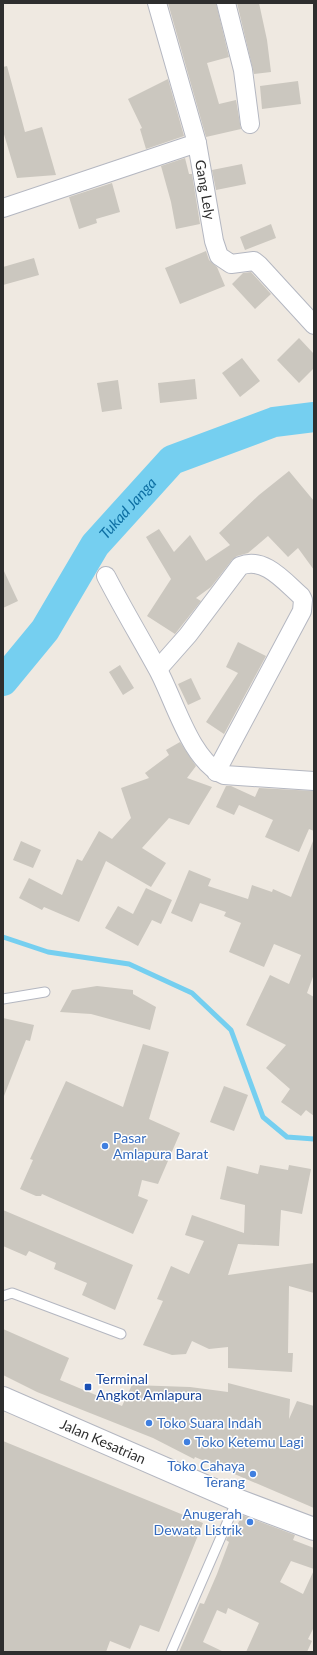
<svg xmlns="http://www.w3.org/2000/svg" width="317" height="1655" viewBox="0 0 317 1655" font-family="Lato,sans-serif">
<style>
.lines{fill:none;stroke-linecap:round;stroke-linejoin:round}
.stream{stroke:#75cff0;stroke-width:5}
.river{stroke:#75cff0;stroke-width:30}
.building{fill:#cbc7bf}
.lane-casing{stroke:#b4b7c1;stroke-width:11}
.street-casing{stroke:#b4b7c1;stroke-width:20}
.secondary-casing{stroke:#b4b7c1;stroke-width:24}
.lane{stroke:#fff;stroke-width:9}
.street{stroke:#fff;stroke-width:18}
.secondary{stroke:#fff;stroke-width:22}
.shop-dot{fill:#3f7fe0;stroke:#fff;stroke-width:1.5}
.transit-dot{fill:#1a4fb4;stroke:#fff;stroke-width:1.5}
.labels{text-anchor:middle;stroke-width:3;stroke-linejoin:round;paint-order:stroke}
.street-label{font-size:14px;fill:#2e2e2e;stroke:#fff}
.shop-label{font-size:14px;fill:#366cbe;stroke:#fff;text-anchor:start}
.transit-label{font-size:14px;fill:#164399;stroke:#fff;text-anchor:start}
.water-label{font-size:15px;font-style:italic;fill:#0d6fa3;stroke:#fff}
</style>
<rect width="100%" height="100%" fill="#efe9e1"/>
<g class="lines">
<path class="stream" d="M3,937L48,952L129,964L192,993L231,1030L263,1117L287,1137L314,1139"/>
<path class="river" id="s1" d="M3,681L45,630L95,545L172,460L274,422L314,417"/>
</g>
<path class="building" d="M168,3H216L229,57L207,63L219,104L236,100L241,129L206,137Z
M237,3H259L267,40L271,72L254,74Z
M7,66L25,132L42,127L56,175L17,178L3,131V67Z
M168,79L184,136L146,149L140,129L142,128L128,99Z
M298,81L301,104L262,109L260,86Z
M185,158L189,174H192L200,224L176,229L171,202L161,166Z
M242,164L246,184L216,190L212,170Z
M112,183L120,212L96,219L97,223L79,229L69,197Z
M271,224L276,238L245,250L240,237Z
M206,251L209,260L217,267L225,286L180,304L165,268Z
M34,258L39,275L3,285V267Z
M251,272L271,294L255,309L232,284L243,273Z
M299,338L314,354V368L299,383L277,360Z
M242,358L260,381L240,397L222,373Z
M195,379L197,399L160,403L158,383Z
M118,380L122,409L102,412L97,383Z
M289,471L314,501V570L298,548L288,557L268,536L248,553L237,556L232,560L211,587L196,598L201,601L175,634L147,616L171,579L146,537L159,529L174,552L190,535L206,561L230,545L219,533L259,495Z
M3,569L18,601L3,608Z
M238,642L266,656L224,734L206,722L238,673L226,667Z
M120,665L134,688L123,695L109,672Z
M191,678L201,699L188,705L178,684Z
M180,742L196,766L187,778L212,787L189,825L169,818L142,848L166,863L151,887L106,861L79,922L44,907L42,910L19,898L29,878L62,895L77,859L82,861L99,831L112,839L131,818L121,788L149,778L145,773L169,755L166,750Z
M226,786H231L255,797L259,788L314,791V831L309,829L299,852L265,837L273,820L239,805L234,815L216,807Z
M21,841L41,850L33,868L13,860Z
M313,841L314,974L307,993L314,997V1116L306,1110L301,1116L281,1102L290,1089L266,1068L286,1045L246,1025L270,975L289,984L301,955L274,944L264,967L229,952L241,923L224,916L226,912L200,903L192,922L171,913L189,870L211,879L208,886L248,899L252,885L272,892L273,889L291,897Z
M146,888L172,900L161,924L152,920L138,946L105,928L118,906L133,914Z
M97,986L133,990V994L156,1007L150,1030L91,1014L60,1012L72,990Z
M3,1018L34,1025L30,1041L26,1040L4,1096Z
M143,1044L169,1052L149,1119L180,1133L158,1184L142,1180L138,1196L148,1200L133,1234L42,1194L41,1196H36L20,1189L33,1160L30,1159L66,1081L123,1107Z
M224,1086L248,1095L234,1131L210,1122Z
M260,1165L288,1170L289,1165L311,1169L302,1214L281,1210L279,1246L238,1244L228,1275L314,1263V1293L289,1286L288,1353H293L292,1372L228,1368V1347L209,1349L192,1341L186,1354L172,1355L143,1345L163,1301L157,1299L171,1266L189,1274L204,1241L185,1235L192,1215L244,1233L245,1205L220,1199L227,1166L258,1174Z
M3,1210L133,1265L115,1310L82,1295L87,1283L54,1269L56,1263L29,1251L26,1256L3,1246Z
M3,1329L69,1358L60,1380L122,1406L132,1385L190,1387L228,1392V1383L290,1399L289,1419L297,1401L314,1406V1508L195,1457L194,1459L153,1438L37,1392L3,1375Z
M3,1441L203,1523L159,1632L140,1625L130,1649L110,1641L106,1652H3Z
M242,1515L295,1535L293,1540L314,1548V1569L291,1561L280,1582L303,1594L314,1570V1627L308,1639L312,1641L307,1652H246L259,1623L228,1608L226,1614L217,1610L203,1642L224,1652H179L200,1603L204,1604L217,1574L229,1542L226,1540L232,1528L235,1530Z"/>
<g class="lines">
<defs>
<path id="lane" d="M3,999L45,992
M3,1296L12,1293L121,1334
M171,1652L237,1500"/>
<g id="street">
<path id="s2" d="M157,3L197,143L214,241L219,256L231,264L254,261L259,265L314,325"/>
<path d="M226,3L243,70L250,124"/>
<path d="M3,208L197,143"/>
<path d="M106,576C122,607 140,637 157,668C174,698 190,761 224,775L314,781"/>
<path d="M158,669L188,635L240,566C264,556 284,581 301,596L303,600L302,611L216,772"/>
</g>
<g id="secondary">
<path id="s3" d="M3,1398L237,1500L314,1529"/>
</g>
</defs>
<use href="#lane" class="lane-casing"/>
<use href="#street" class="street-casing"/>
<use href="#secondary" class="secondary-casing"/>
<use href="#lane" class="lane"/>
<use href="#street" class="street"/>
<use href="#secondary" class="secondary"/>
</g>
<g class="shop-dot">
<circle cx="105" cy="1146" r="4"/>
<circle cx="149" cy="1423" r="4"/>
<circle cx="187" cy="1442" r="4"/>
<circle cx="253" cy="1474" r="4"/>
<circle cx="250" cy="1522" r="4"/>
</g>
<rect class="transit-dot" x="84" y="1383" width="8" height="8" rx="2"/>
<g class="labels">
<g class="street-label">
<text dy="5" stroke="none"><textPath href="#s2" startOffset="193">Gang Lely</textPath></text>
<text dy="5" stroke="none"><textPath href="#s3" startOffset="109">Jalan Kesatrian</textPath></text>
</g>
<g class="shop-label">
<text x="113" y="1143">Pasar<tspan x="113" dy="16">Amlapura Barat</tspan></text>
<text x="157" y="1428">Toko Suara Indah</text>
<text x="195" y="1447">Toko Ketemu Lagi</text>
<text x="245" y="1471" text-anchor="end">Toko Cahaya<tspan x="245" dy="16">Terang</tspan></text>
<text x="242" y="1519" text-anchor="end">Anugerah<tspan x="242" dy="16">Dewata Listrik</tspan></text>
</g>
<g class="transit-label">
<text x="96" y="1384">Terminal<tspan x="96" dy="16">Angkot Amlapura</tspan></text>
</g>
<g class="water-label">
<text dy="5" stroke="none"><textPath href="#s1" startOffset="214">Tukad Janga</textPath></text>
</g>
</g>
<rect width="317" height="1655" fill="none" stroke="#2e2e2e" stroke-width="8"/>
</svg>
